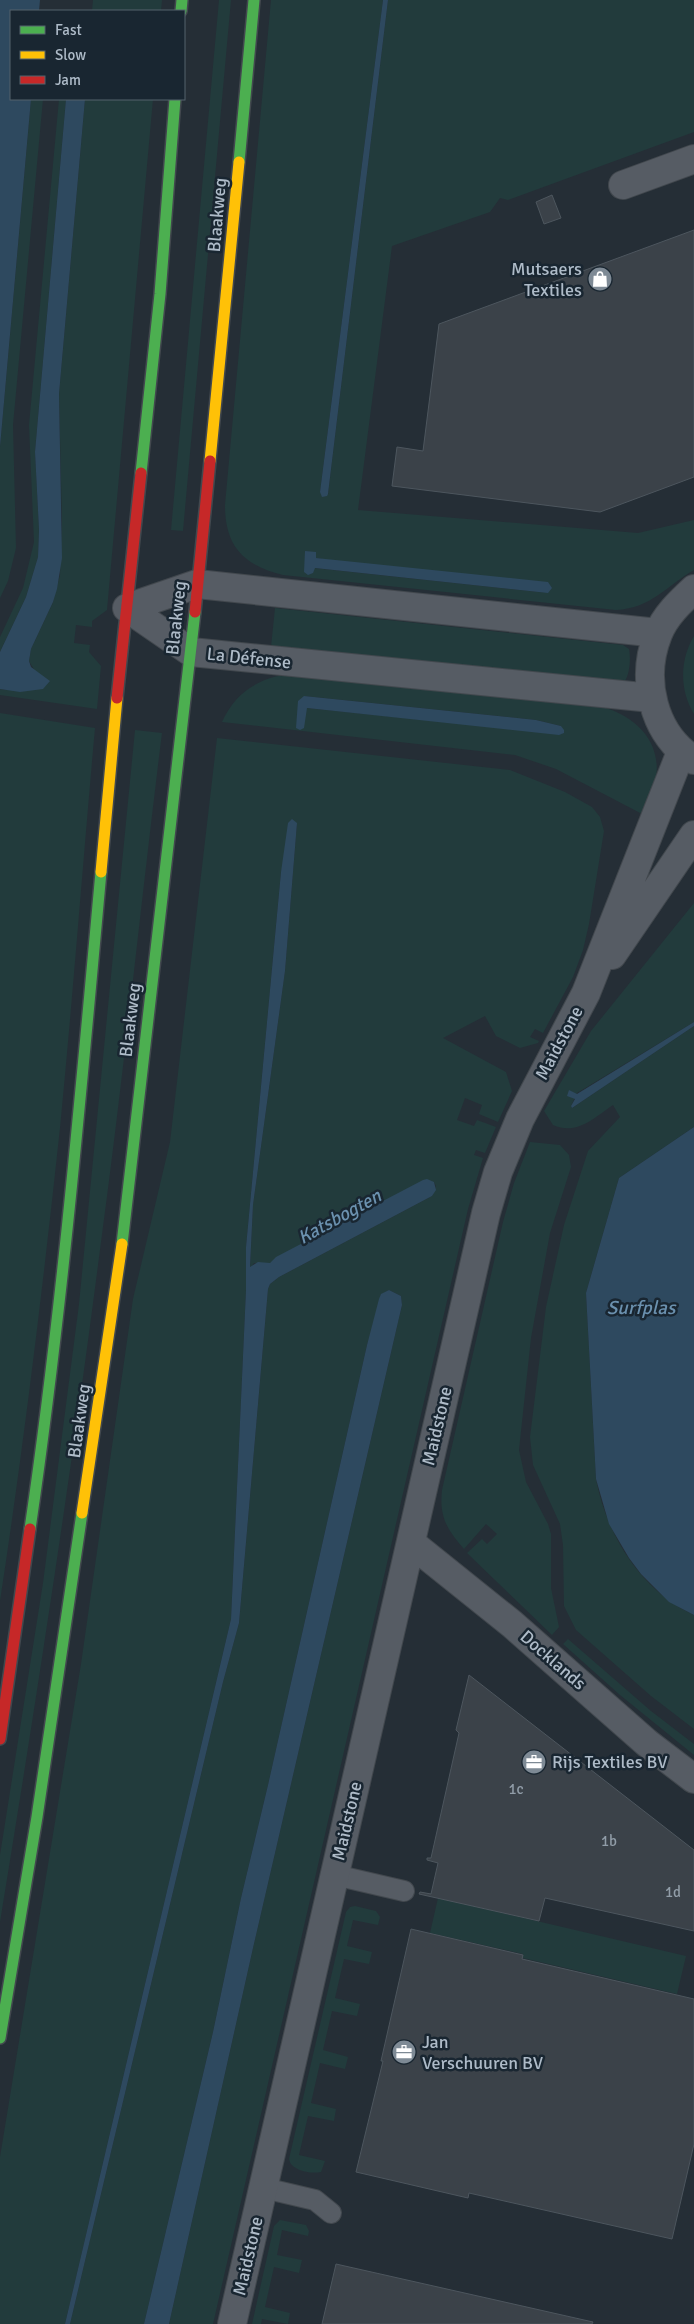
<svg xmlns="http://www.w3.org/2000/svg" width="694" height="2324" viewBox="0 0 694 2324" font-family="Signika,sans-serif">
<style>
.green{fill:#223b3c;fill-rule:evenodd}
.water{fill:#2e495f}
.building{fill:#3b4249;stroke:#4d565e}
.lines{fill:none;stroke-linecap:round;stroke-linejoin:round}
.lane-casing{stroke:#42484e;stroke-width:22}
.street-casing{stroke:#42484e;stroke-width:30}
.fast-casing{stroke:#42484e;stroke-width:14}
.slow-casing{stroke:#42484e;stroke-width:14}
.jam-casing{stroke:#42484e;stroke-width:14}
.lane{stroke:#565c64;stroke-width:20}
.street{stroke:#565c64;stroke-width:28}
.fast{stroke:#4caf50;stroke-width:11}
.slow{stroke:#ffc107;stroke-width:11}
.jam{stroke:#c62828;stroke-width:11}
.labels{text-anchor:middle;stroke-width:5;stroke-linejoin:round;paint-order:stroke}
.number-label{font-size:15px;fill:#919da8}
.street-label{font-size:18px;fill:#aebbc8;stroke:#192631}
.poi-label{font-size:18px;fill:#aebbc8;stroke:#192631;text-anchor:start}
.water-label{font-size:19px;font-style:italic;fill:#6b91af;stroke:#192631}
</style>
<rect width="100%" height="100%" fill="#252e36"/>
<path class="green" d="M93,0H162L161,11H92Z
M219,0H231L183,531L171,530Z
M271,0H383L320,492L328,494L388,0H694V132L508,200L500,198L490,212L392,246L358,510L638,533L694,520V570C666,586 652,608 616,610L283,575C243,565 225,546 225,505ZM316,558L548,593L314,568Z
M31,99H43L13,425L16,548L8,581L0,598V447Z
M59,99H66L35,452L39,530L38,557L26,597L0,652V637L23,588L34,542L29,425Z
M85,99H153L107,610L92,621V627L76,625L74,643L90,645L89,652L101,666L97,709L0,695V689L6,690L35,671L29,661L31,649L53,602L60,575L62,523L59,394Z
M275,608L623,645L629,649C631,658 630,678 622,684L271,647Z
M694,636V714C679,690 680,659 694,636Z
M289,674L599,706C632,714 662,739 656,778C654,790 648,803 644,815L556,769L515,755L222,722C235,693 258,678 289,674ZM304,696L536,720L561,726L562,734L307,708Z
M0,713L95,728C83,861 73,995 60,1128C43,1286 24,1444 0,1601Z
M135,730L162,733C141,901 124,1072 101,1242C72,1469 37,1696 0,1922V1855L43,1583L79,1304Z
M217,738L510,770L565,792L592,807L600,817L604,831L589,924L583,950L573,977L543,1033L535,1029L530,1037L539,1041L538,1043L520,1048L496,1036L485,1016L443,1038L506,1072L512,1091L498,1122L479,1114L482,1105L465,1098L457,1120L474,1126L477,1120L496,1127L485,1153L476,1150L474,1155L483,1158L468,1209L213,2324H169L253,1948L402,1305L401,1296L389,1290L381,1295L367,1345L268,1785L241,1898L213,2032L144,2324H70L223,1682L239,1623L268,1289L270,1284L279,1277L432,1196L436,1186L434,1182L270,1263H254L250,1269L253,1205L285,971L297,823L281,872L246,1247V1290L231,1619L65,2324H0V2157L81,1664L133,1299L170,1142Z
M694,903V1022L577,1093L571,1106L572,1108L694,1026V1127L619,1178L586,1293L596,1479C606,1534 641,1591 694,1615V1729L651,1696L576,1630L564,1606L563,1545L560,1524L533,1465L530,1437L546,1307L564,1225L588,1151L620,1117L613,1105C595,1117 577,1136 553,1125L544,1111L591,1031Z
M530,1142L560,1145L569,1155L571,1167L550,1233L531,1338L519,1450L526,1482L548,1524L551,1534V1588L559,1627L552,1635L467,1553L482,1539L487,1544L497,1534L486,1524L464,1549C447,1530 439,1516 442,1490L503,1222L514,1183Z
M568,1639L651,1711L694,1744V1755L620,1695L563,1644Z
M438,1898L686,1956L677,1994L523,1958V1954L430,1933Z
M355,1906L376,1911L380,1917L378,1925L353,1920L347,1946L372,1952L369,1964L344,1959L335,1998L360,2004L357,2016L332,2011L323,2050L348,2057L345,2069L320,2063L311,2103L336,2109L334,2121L308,2116L299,2155L325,2161L321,2172C311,2174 291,2171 289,2159L346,1912L350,1907Z
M280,2220L306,2225L309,2231L308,2236L282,2230L277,2255L302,2260L299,2273L274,2267L265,2307L290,2313L288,2324L262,2319L261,2324H252L274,2226Z"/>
<path class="water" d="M0,0H40L39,11H11V99H31L0,447Z
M383,0H388L328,494L327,496L322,497L320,492Z
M66,99H85L59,394L62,558L57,589L53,602L31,649L29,661L31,667L50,681L43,689L20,692L0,689V652L26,597L38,557L39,530L35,452Z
M305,551L316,552V558L548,582L552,588L548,593L315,568L313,573L308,575L304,572Z
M304,696L536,720L561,726L564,730V733L559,735L307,708L304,728L300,730L296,728L298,701Z
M292,819L297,823L285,971L253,1205L250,1267L258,1262L270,1263L276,1257L423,1180L427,1179L434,1182L436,1190L432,1196L279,1277L270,1284L268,1289L239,1623L223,1682L70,2324H65L231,1619L246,1290V1247L281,872L288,823Z
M694,1022V1026L572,1108L571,1106L575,1099L567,1096L569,1090L577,1094Z
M694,1127V1615L669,1602L641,1574L629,1558L609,1524L596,1479L586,1293L619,1178Z
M389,1290L401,1296L402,1305L253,1948L169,2324H144L213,2032L241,1898L268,1785L367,1345L379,1299L381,1294Z"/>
<path class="building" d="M552,195L561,218L544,224L536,202Z
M694,230V477L600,512L392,486L397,447L423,451L439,324Z
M469,1675L694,1850V1931L545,1898L539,1921L419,1894L420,1892L431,1894L438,1863L427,1860V1858H431L459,1733L456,1730Z
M411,1929L523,1955L522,1959L694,1999V2144L672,2239L469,2193L468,2198L356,2172L383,2061H381Z
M336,2264L593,2322L592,2324H322Z"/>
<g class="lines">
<defs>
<path id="lane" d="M335,1875L404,1891
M264,2188L315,2200L331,2213"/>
<path id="street" d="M623,185L694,159
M694,589C680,602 665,616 658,634C640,679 653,734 694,760
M127,608L191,652L652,698
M127,608L197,584L658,633
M612,955L694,835
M411,1543L512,1624L647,1743L694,1779
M232,2324L486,1213L498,1172L520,1119L586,993L681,752"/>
<path id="fast" d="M181,11L182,0
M239,162L254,0
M141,473L160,294L175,99
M122,1244L195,612
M30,1529C62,1311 81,1091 101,872
M0,2038L37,1817L82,1513"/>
<path id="slow" d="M210,461L239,162
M101,872L117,698
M82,1513L122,1244"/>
<path id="jam" d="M195,612L210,461
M117,698L141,473
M0,1739L30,1529"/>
</defs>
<use href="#lane" class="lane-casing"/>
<use href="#street" class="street-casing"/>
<use href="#fast" class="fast-casing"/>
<use href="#slow" class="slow-casing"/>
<use href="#jam" class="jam-casing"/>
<use href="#lane" class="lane"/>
<use href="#street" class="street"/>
<use href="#fast" class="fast"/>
<use href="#slow" class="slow"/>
<use href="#jam" class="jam"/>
</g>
<defs>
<symbol id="shop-disc" viewBox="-11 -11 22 22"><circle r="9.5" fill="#7e8a95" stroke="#192631"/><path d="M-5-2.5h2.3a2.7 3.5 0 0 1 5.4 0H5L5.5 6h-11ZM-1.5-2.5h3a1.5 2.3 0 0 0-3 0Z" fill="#fff"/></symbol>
<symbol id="office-disc" viewBox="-11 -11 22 22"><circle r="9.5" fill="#7e8a95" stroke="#192631"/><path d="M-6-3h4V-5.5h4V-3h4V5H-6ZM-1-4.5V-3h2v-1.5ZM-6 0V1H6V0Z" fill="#fff"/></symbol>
</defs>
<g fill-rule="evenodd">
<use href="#shop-disc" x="586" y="265" width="28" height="28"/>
<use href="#office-disc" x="520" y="1748" width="28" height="28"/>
<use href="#office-disc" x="390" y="2038" width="28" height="28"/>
</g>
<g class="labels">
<g class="number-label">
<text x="516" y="1794">1c</text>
<text x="609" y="1846">1b</text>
<text x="673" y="1897">1d</text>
</g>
<g class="street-label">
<text transform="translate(217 215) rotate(-85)" y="6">Blaakweg</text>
<text transform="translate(176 618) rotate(-84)" y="6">Blaakweg</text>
<text transform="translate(249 658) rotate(6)" y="6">La Défense</text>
<text transform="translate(130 1020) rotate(-83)" y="6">Blaakweg</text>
<text transform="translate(559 1043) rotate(-62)" y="6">Maidstone</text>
<text transform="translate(79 1421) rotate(-82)" y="6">Blaakweg</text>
<text transform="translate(437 1426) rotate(-77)" y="6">Maidstone</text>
<text transform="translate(553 1660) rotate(41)" y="6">Docklands</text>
<text transform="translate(347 1821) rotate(-77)" y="6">Maidstone</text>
<text transform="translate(248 2256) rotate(-77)" y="6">Maidstone</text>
</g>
<g class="poi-label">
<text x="582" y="275" text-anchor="end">Mutsaers<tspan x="582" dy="21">Textiles</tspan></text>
<text x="552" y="1768">Rijs Textiles BV</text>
<text x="422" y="2048">Jan<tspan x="422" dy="21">Verschuuren BV</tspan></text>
</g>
<g class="water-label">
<text transform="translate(339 1216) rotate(-29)" y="7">Katsbogten</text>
<text x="641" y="1314">Surfplas</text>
</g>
</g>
<rect x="10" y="10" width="175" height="90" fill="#192631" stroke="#55626d"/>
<rect x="20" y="26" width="25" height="8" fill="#4caf50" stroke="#55626d"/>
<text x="55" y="35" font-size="15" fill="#aebbc8">Fast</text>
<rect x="20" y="51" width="25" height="8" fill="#ffc107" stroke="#55626d"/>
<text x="55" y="60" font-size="15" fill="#aebbc8">Slow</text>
<rect x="20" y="76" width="25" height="8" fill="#c62828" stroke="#55626d"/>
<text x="55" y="85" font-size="15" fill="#aebbc8">Jam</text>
</svg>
